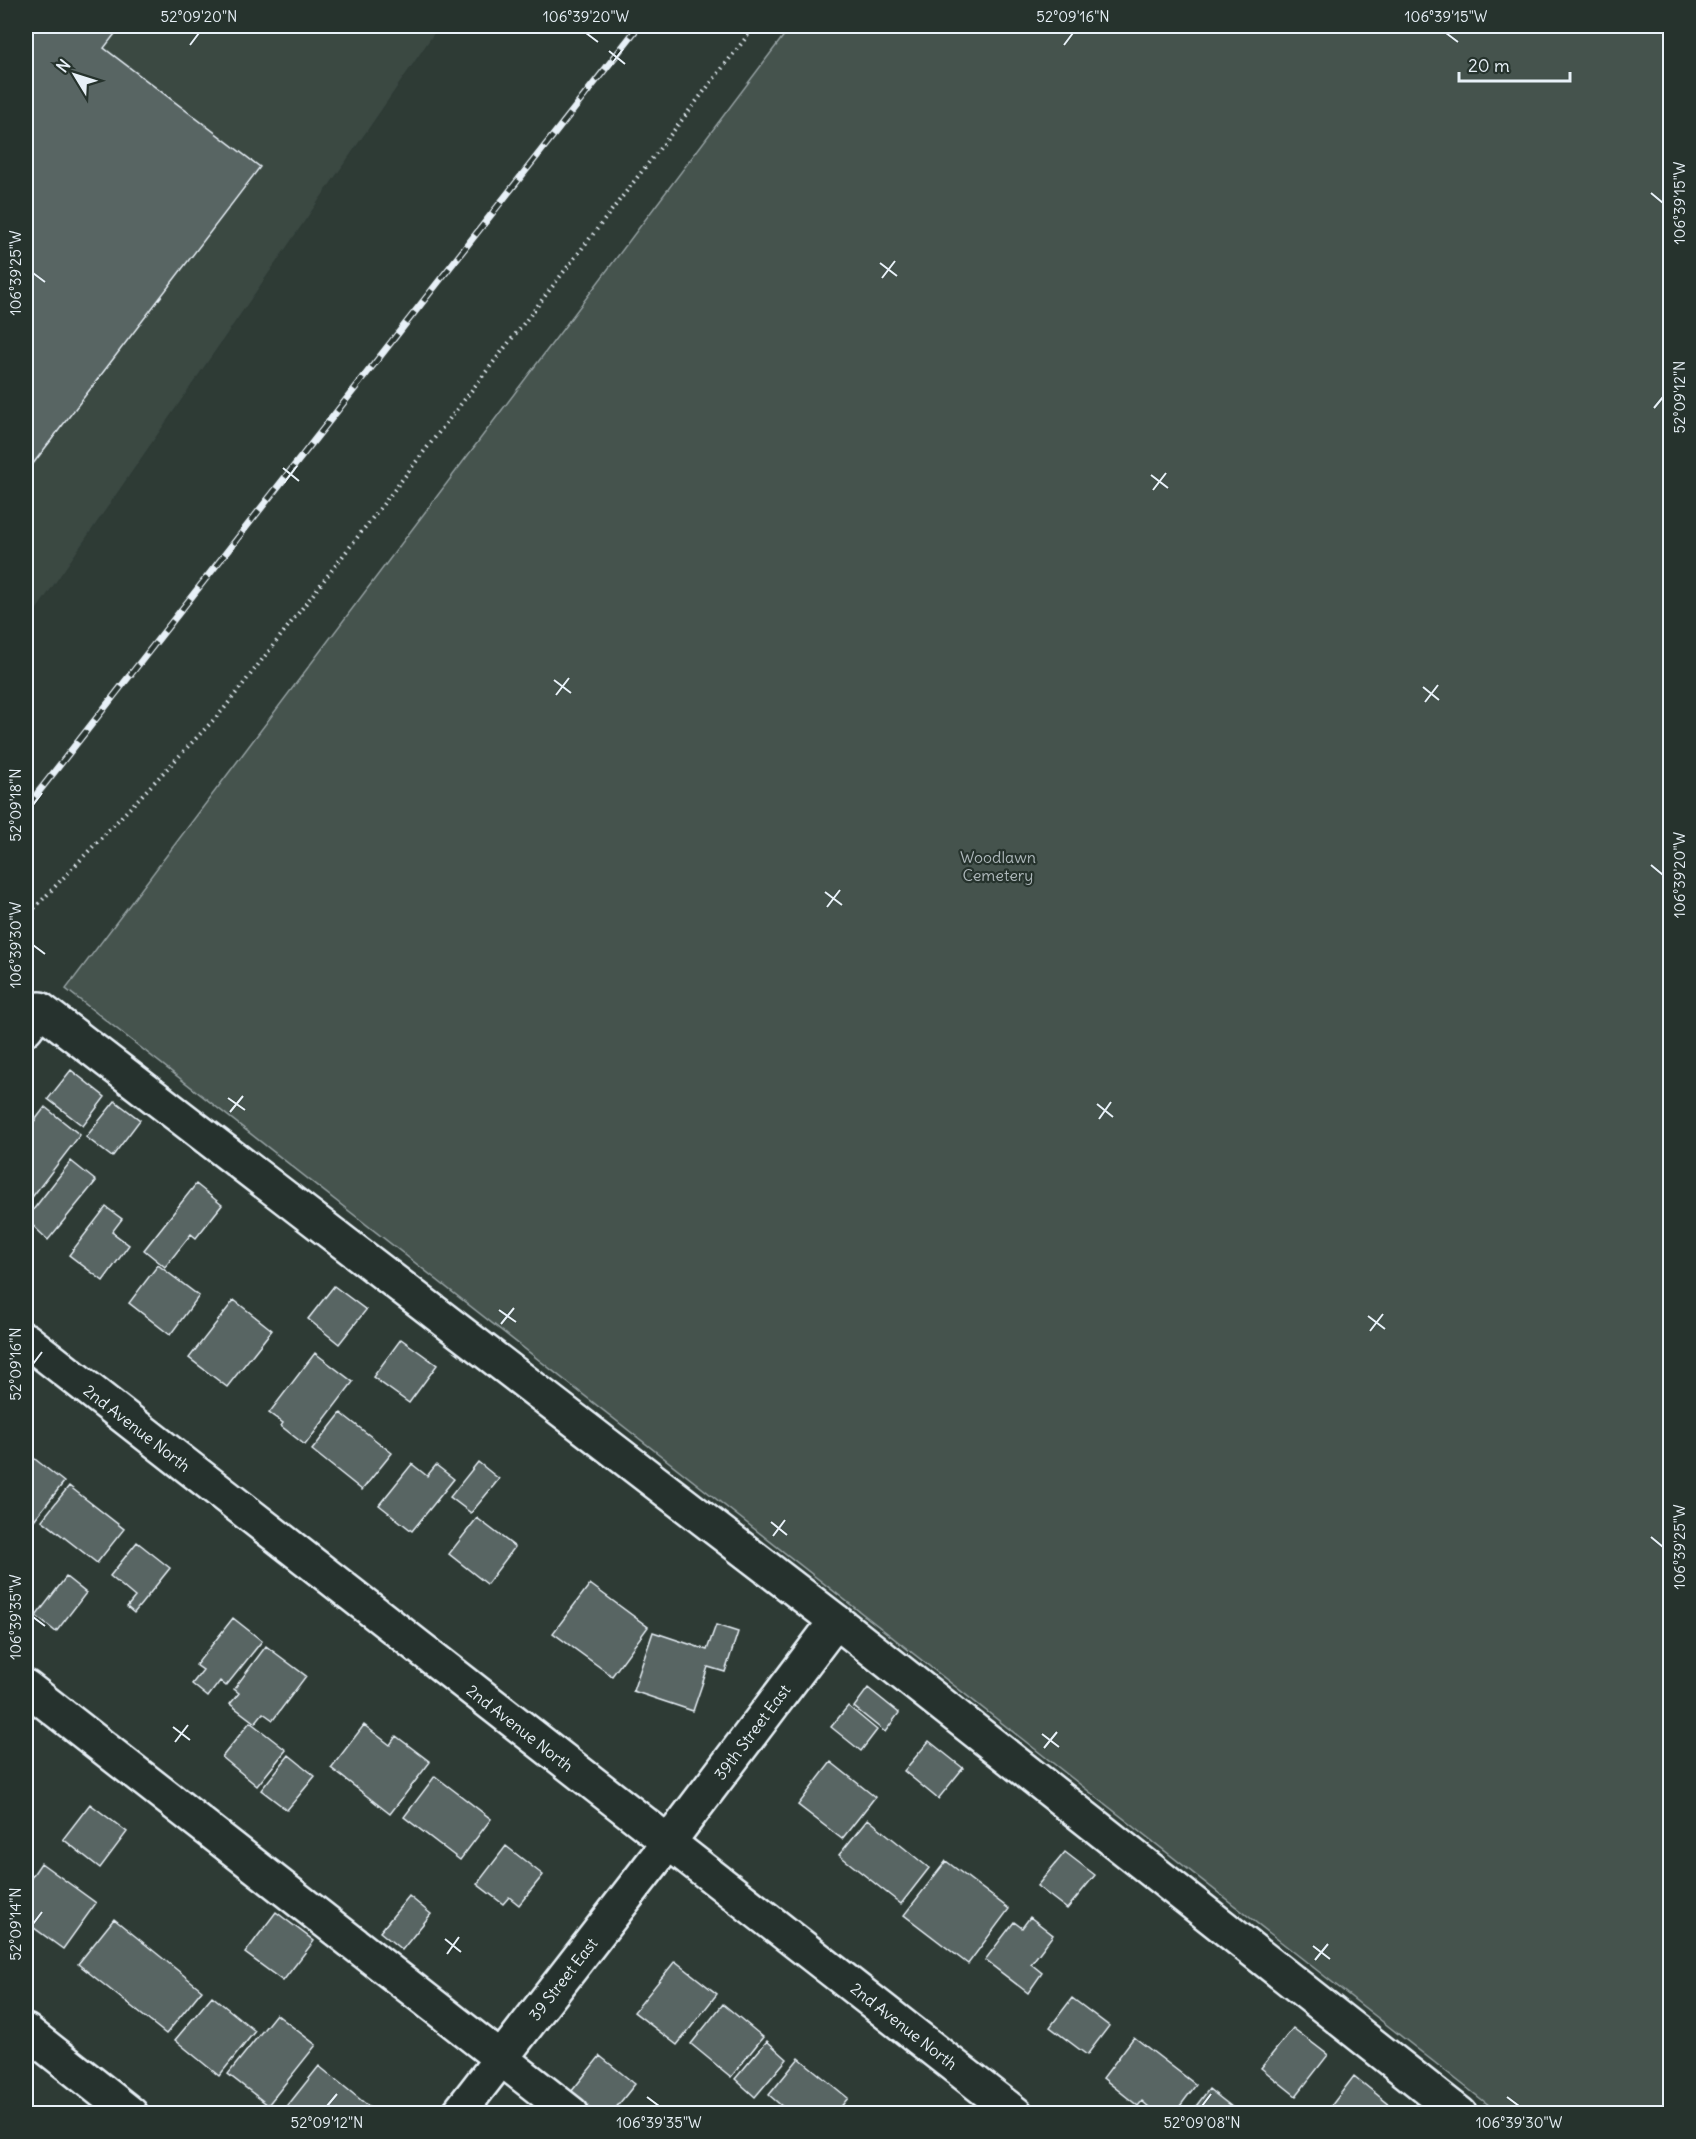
<svg xmlns="http://www.w3.org/2000/svg" width="1696" height="2139" viewBox="0 0 1696 2139" font-family="Delius,sans-serif">
<style>
.built{fill:#3b4843}
.green{fill:#45524e;stroke:#96a2a3;stroke-width:1.5}
.building{fill:#596563;stroke:#e8f1f8;stroke-width:1.5}
.lines{fill:none;stroke-linecap:round;stroke-linejoin:round}
.minor-casing{stroke:#e8f1f8;stroke-width:38}
.path{stroke:#e8f1f8;stroke-width:4;stroke-dasharray:1.5 4.5;stroke-linecap:butt}
.minor{stroke:#26332d;stroke-width:33}
.rail-casing{stroke:#e8f1f8;stroke-width:7}
.rail{stroke:#26332d;stroke-width:4.5;stroke-dasharray:14;stroke-linecap:butt}
.ticks{fill:none;stroke:#e8f1f8;stroke-width:2}
.labels{text-anchor:middle;stroke-width:4.5;stroke-linejoin:round;paint-order:stroke}
.park-label{font-size:16px;fill:#afb9bc;stroke:#26332d}
.street-label{font-size:16px;fill:#e8f1f8;stroke:#26332d}
.neatline{fill:none;stroke:#e8f1f8;stroke-width:2}
.ticks-label{font-size:15px;text-anchor:middle;fill:#e8f1f8}
</style>
<rect width="100%" height="100%" fill="#2e3b35"/>
<filter id="ink" filterUnits="userSpaceOnUse"><feTurbulence type="fractalNoise" baseFrequency=".0167" numOctaves="2"/><feDisplacementMap in="SourceGraphic" scale="12" xChannelSelector="R" yChannelSelector="G"/><feConvolveMatrix kernelMatrix="1 2 1 2 8 2 1 2 1" color-interpolation-filters="sRGB"/></filter>
<g filter="url(#ink)">
<path class="built" d="M26,26H439L26,625Z"/>
<path class="green" d="M791,26H1670V2113H1499L66,989Z"/>
<path class="building" d="M26,26H121L104,48L260,167L26,473Z
M71,1070L105,1097L83,1126L48,1099Z
M115,1101L140,1120L112,1157L86,1137Z
M45,1107L80,1135L26,1205V1132Z
M71,1161L96,1181L48,1240L26,1219Z
M196,1184L222,1205L196,1238L191,1234L165,1267L144,1250Z
M106,1207L122,1219L112,1232L129,1245L103,1281L69,1255Z
M158,1265L199,1296L170,1335L129,1303Z
M334,1286L366,1310L339,1344L308,1319Z
M234,1300L272,1330L227,1387L189,1358Z
M401,1339L437,1365L409,1403L373,1377Z
M315,1353L353,1382L305,1445L281,1426L283,1423L269,1413Z
M341,1413L392,1453L362,1490L312,1450Z
M26,1452L64,1482L30,1525L26,1521Z
M478,1462L499,1479L471,1513L450,1497Z
M412,1464L427,1476L436,1465L454,1479L412,1531L379,1505Z
M69,1486L124,1529L97,1563L42,1520Z
M477,1518L515,1547L487,1584L449,1554Z
M137,1542L170,1568L134,1613L127,1607L135,1597L110,1576Z
M66,1577L86,1593L56,1632L36,1616Z
M590,1584L648,1627L612,1676L553,1633Z
M233,1618L262,1641L226,1686L220,1681L208,1697L192,1684L203,1670L196,1665Z
M716,1625L738,1632L725,1672L708,1667L693,1711L633,1691L653,1632L707,1650Z
M266,1646L306,1676L273,1720L263,1713L255,1723L230,1704L239,1693L234,1689Z
M868,1688L899,1713L885,1732L854,1707Z
M848,1706L877,1730L861,1751L831,1727Z
M250,1722L286,1750L257,1786L222,1757Z
M364,1725L390,1745L396,1736L430,1762L390,1814L331,1768Z
M929,1741L963,1768L938,1799L904,1771Z
M289,1755L315,1776L287,1810L261,1790Z
M831,1762L875,1797L842,1839L798,1805Z
M435,1776L491,1819L460,1860L404,1817Z
M90,1804L127,1832L100,1868L63,1839Z
M868,1819L929,1868L901,1904L839,1855Z
M506,1846L543,1875L519,1905L509,1897L503,1904L477,1884Z
M1065,1852L1095,1875L1067,1909L1037,1886Z
M946,1861L1009,1909L968,1964L904,1915Z
M41,1863L96,1903L63,1949L26,1922V1885Z
M409,1896L431,1914L402,1950L380,1932Z
M276,1912L314,1941L283,1981L245,1953Z
M1030,1917L1053,1935L1031,1964L1042,1973L1028,1993L985,1960L1014,1922L1022,1928Z
M114,1919L202,1990L166,2034L78,1964Z
M675,1961L717,1994L677,2045L634,2012Z
M212,1996L255,2031L219,2076L175,2040Z
M1072,1998L1109,2026L1087,2055L1050,2027Z
M723,2004L763,2037L731,2077L691,2044Z
M276,2014L316,2045L268,2105L228,2074Z
M1293,2028L1328,2055L1296,2096L1261,2068Z
M1134,2037L1196,2085L1174,2114H1157L1142,2101L1138,2106L1103,2078Z
M767,2041L787,2059L755,2097L735,2079Z
M600,2056L635,2084L611,2114H597L571,2092Z
M799,2058L848,2098L835,2114H791L769,2095Z
M319,2066L378,2114H281Z
M1354,2076L1391,2106L1385,2114H1325Z
M1209,2089L1241,2114H1190Z"/>
<g class="lines">
<defs>
<path id="minor" d="M26,1028L40,1009L836,1621L1460,2114
M26,1340L1016,2114
M26,1687L572,2114
M26,2031L131,2114
M458,2114L668,1843L836,1621"/>
</defs>
<use href="#minor" class="minor-casing"/>
<path class="path" d="M26,917L223,710L755,26"/>
<use href="#minor" class="minor"/>
<defs>
<path id="rail" d="M26,808L639,26"/>
</defs>
<use href="#rail" class="rail-casing"/>
<use href="#rail" class="rail"/>
</g>
</g>
<path class="ticks" d="M586,33L598,42M1446,33L1458,42M190,45L199,33M1064,45L1073,33M609,51L625,64M610,66L623,49M1651,193L1663,203M880,263L897,276M33,273L45,282M882,278L895,261M1654,408L1663,397M283,468L299,481M1151,475L1168,488M284,483L297,466M1153,490L1166,473M554,680L571,693M1423,687L1439,700M556,695L569,678M1425,702L1438,685M33,805L42,793M1651,865L1663,875M825,892L842,905M827,907L840,890M33,945L45,954M228,1098L245,1110M1097,1104L1113,1117M230,1112L243,1096M1099,1119L1111,1102M499,1310L516,1322M1368,1316L1385,1329M501,1324L514,1308M1370,1331L1383,1314M33,1364L42,1352M771,1522L787,1535M773,1536L785,1520M1651,1537L1663,1547M33,1617L45,1626M173,1727L190,1740M1042,1734L1059,1747M175,1742L188,1725M1044,1748L1057,1732M33,1924L42,1912M445,1939L461,1952M1313,1946L1330,1959M447,1954L459,1937M1315,1960L1328,1944M647,2097L659,2106M1507,2097L1519,2106M327,2106L337,2094M1202,2106L1211,2094"/>
<g class="labels">
<g class="park-label">
<text x="998" y="863">Woodlawn<tspan x="998" dy="18">Cemetery</tspan></text>
</g>
<g class="street-label">
<text transform="translate(137 1428) rotate(38)" y="6">2nd Avenue North</text>
<text transform="translate(520 1728) rotate(38)" y="6">2nd Avenue North</text>
<text transform="translate(752 1732) rotate(-53)" y="6">39th Street East</text>
<text transform="translate(563 1979) rotate(-52)" y="6">39 Street East</text>
<text transform="translate(904 2026) rotate(38)" y="6">2nd Avenue North</text>
</g>
</g>
<rect width="1696" height="2139" fill="none" stroke="#26332d" stroke-width="66"/>
<g transform="translate(75 75) rotate(308)" stroke="#26332d" stroke-width="4.5" paint-order="stroke">
<path d="M0-4.5L10 22L0 15L-10 22Z" fill="#e8f1f8"/>
<text y="-9" font-size="16" font-weight="bold" text-anchor="middle" fill="#e8f1f8">N</text>
</g>
<path d="M1459 72v9h111v-9" fill="none" stroke="#e8f1f8" stroke-width="3"/>
<text x="1468" y="72" font-size="18" fill="#e8f1f8" stroke="#26332d" stroke-width="4.5" paint-order="stroke">20 m</text>
<rect x="33" y="33" width="1630" height="2073" class="neatline"/>
<g class="ticks-label">
<text x="199" y="22">52°09'20"N</text>
<text x="586" y="22">106°39'20"W</text>
<text x="1073" y="22">52°09'16"N</text>
<text x="1446" y="22">106°39'15"W</text>
<text transform="translate(1680 203) rotate(-90)" y="5">106°39'15"W</text>
<text transform="translate(16 273) rotate(-90)" y="5">106°39'25"W</text>
<text transform="translate(1680 397) rotate(-90)" y="5">52°09'12"N</text>
<text transform="translate(16 805) rotate(-90)" y="5">52°09'18"N</text>
<text transform="translate(1680 875) rotate(-90)" y="5">106°39'20"W</text>
<text transform="translate(16 945) rotate(-90)" y="5">106°39'30"W</text>
<text transform="translate(16 1364) rotate(-90)" y="5">52°09'16"N</text>
<text transform="translate(1680 1547) rotate(-90)" y="5">106°39'25"W</text>
<text transform="translate(16 1617) rotate(-90)" y="5">106°39'35"W</text>
<text transform="translate(16 1924) rotate(-90)" y="5">52°09'14"N</text>
<text x="327" y="2128">52°09'12"N</text>
<text x="659" y="2128">106°39'35"W</text>
<text x="1202" y="2128">52°09'08"N</text>
<text x="1519" y="2128">106°39'30"W</text>
</g>
</svg>
